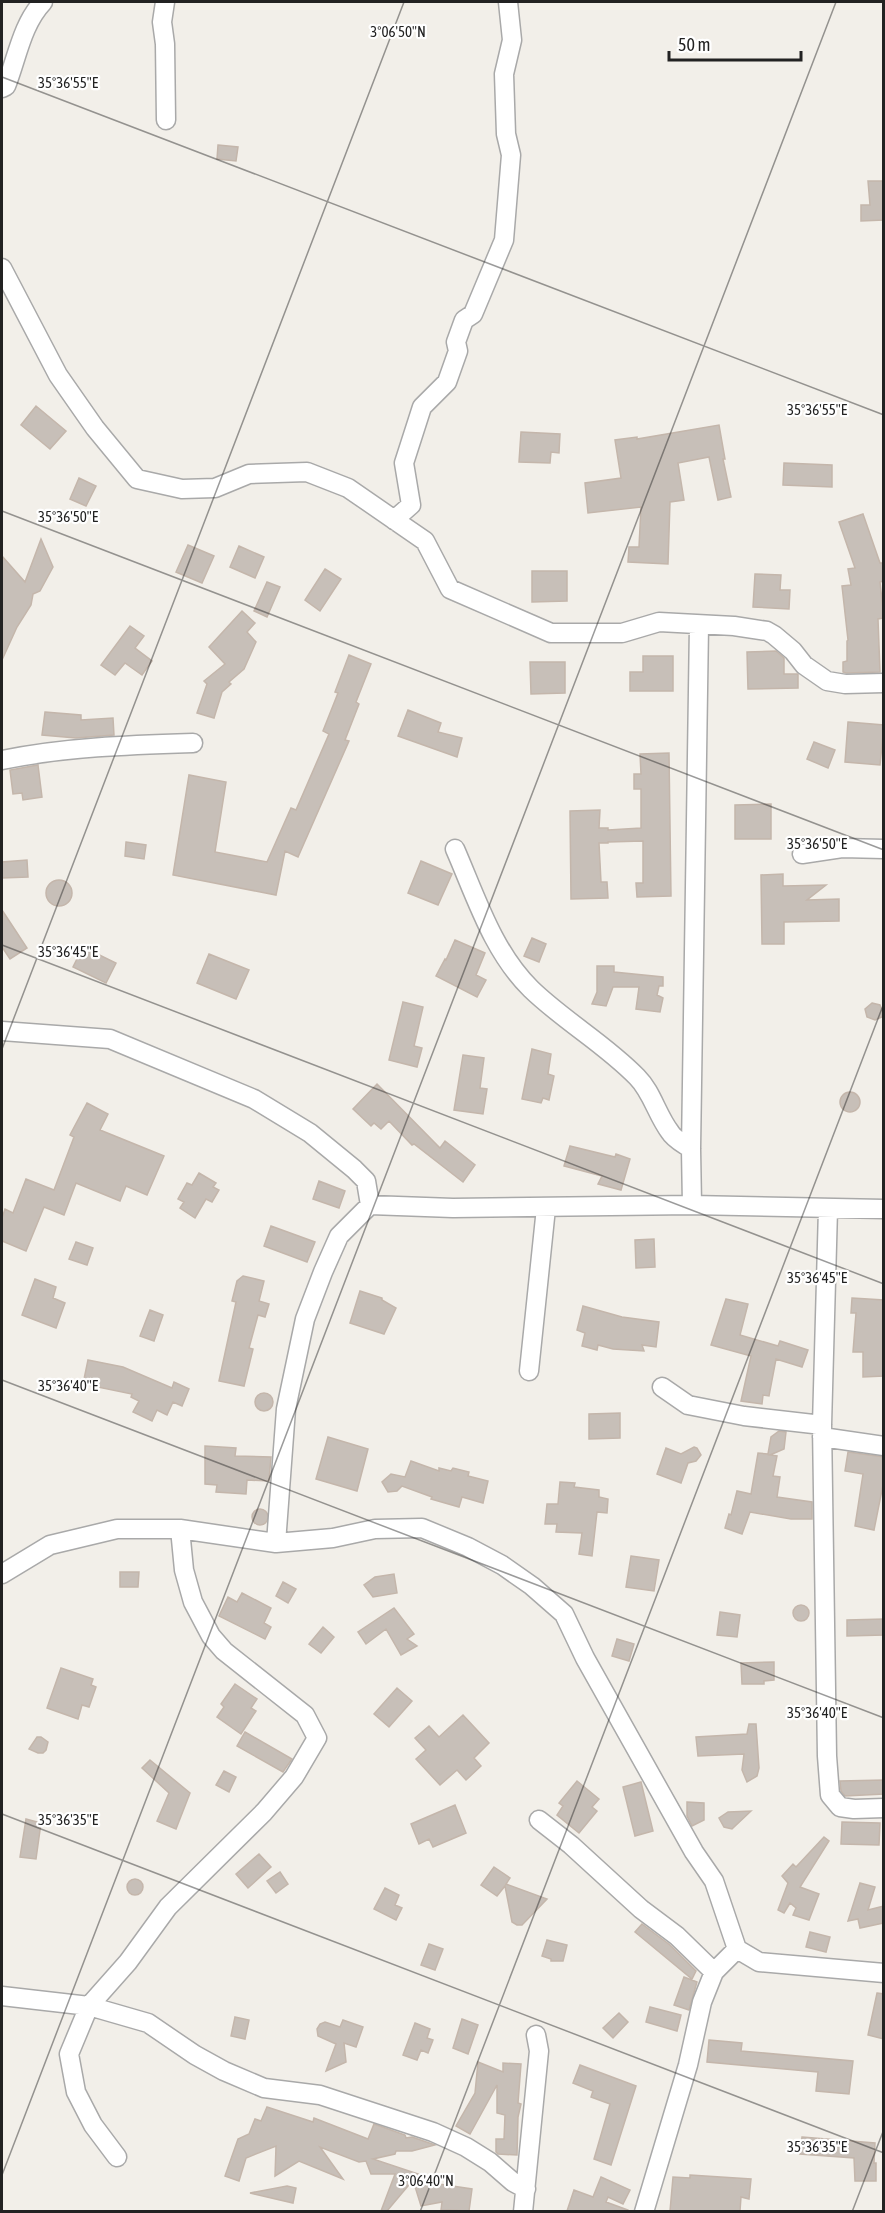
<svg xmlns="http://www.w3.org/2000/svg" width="885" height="2213" viewBox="0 0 885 2213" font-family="'Asap Condensed',sans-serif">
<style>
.building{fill:#c7bfb8;stroke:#c4b6ab;stroke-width:1.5}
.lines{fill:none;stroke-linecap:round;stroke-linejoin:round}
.minor-casing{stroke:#a9a9a9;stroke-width:21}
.minor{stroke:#fff;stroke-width:18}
.ticks{fill:none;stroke:#222;stroke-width:1.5;stroke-opacity:0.45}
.ticks-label{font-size:15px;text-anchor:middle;fill:#222;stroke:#fff;stroke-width:4.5;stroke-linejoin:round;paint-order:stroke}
</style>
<rect width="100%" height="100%" fill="#f2efe9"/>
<path class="building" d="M218,145L238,147L236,161L217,159Z
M868,181H884V220L861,221V205H870Z
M36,406L66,431L50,449L21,425Z
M719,425L725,459H723L731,497L718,500L709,457L678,463L684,500L670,502L668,564L628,562L629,547H639L641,507L588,513L585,483L621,478L615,440L637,437V439Z
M521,432L560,434L559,453L551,452L550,463L519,462Z
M784,463L832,465V487L783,485Z
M79,478L96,486L86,506L70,499Z
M863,514L880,563H884V581L880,582L884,618L878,619L880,672L846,673L843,672V662L847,661V641L848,640L842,586L851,585L848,569L855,568L839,522Z
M41,539L53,567L40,591L33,594L31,605L17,627L2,660V556L25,582Z
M188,545L214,556L202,583L176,572Z
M239,546L264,557L255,578L230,567Z
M325,569L341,579L320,611L305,600Z
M532,571H567V601L532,602Z
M755,574L781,575L780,590H790L789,609L753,607Z
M267,582L280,587L267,617L254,611Z
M242,611L255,623L247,632L256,642L244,669L229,682L231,684L222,692L214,718L197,713L207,684L204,681L225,664L209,647Z
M130,626L144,636L135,648L152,661L142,675L125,663L115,675L101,665Z
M776,651L784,658V674H798V688L748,689L747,652Z
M349,655L371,664L356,702L359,704L345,740L349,741L298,857L285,851L276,895L173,875L189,775L226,782L215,852L267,862L291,808L296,810L329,734L323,731L338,693L335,692Z
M643,656H673V691H630V672H643Z
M530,662H565V693L531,694Z
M408,710L441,723L438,732L462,738L457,757L398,736Z
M45,712L81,715V720L113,718L114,735L76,738L42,735Z
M848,722L884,725L880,765L845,762Z
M814,742L835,750L828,768L807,759Z
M669,753L671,896L637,897L636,883H643V841L608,842V843H599L601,882H607L608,898L571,899L570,811L600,810L599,828H608V830L641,828V789H634V774H641L640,754Z
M38,765L42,797L23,800L22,793L13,794L10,770Z
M771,804V839H735V805Z
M126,842L146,845L144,859L125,856Z
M27,860L28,877L2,878V862Z
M421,861L452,874L438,905L408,893Z
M783,874V886L826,885L807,900L839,899V921L784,922V944H762L761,875Z
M46 893a13 13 0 1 1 26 0a13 13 0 1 1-26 0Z
M2,910L27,948L10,959L2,947Z
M532,938L546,944L539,962L524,956Z
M455,940L485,953L476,975L486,980L477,997L436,976L445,959L446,960Z
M83,947L116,963L106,983L73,967Z
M209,954L249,970L236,999L197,983Z
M597,966H614V972L663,977V986H659L657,995L663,998L660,1012L636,1009L639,987H613L606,1006L592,1004L597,992Z
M403,1002L423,1007L414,1046L422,1048L417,1067L389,1060Z
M872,1003L880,1005L884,1016L875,1020L867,1017L865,1009Z
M532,1049L551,1054L548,1074L554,1076L549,1100L543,1098L541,1103L522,1099Z
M463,1055L484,1058L480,1088L487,1089L483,1114L454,1110Z
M377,1084L440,1148L445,1141L475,1165L463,1182L414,1144L412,1145L389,1121L381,1129L374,1123L371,1126L353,1109Z
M840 1102a10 10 0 1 1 20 0a10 10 0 1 1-20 0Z
M87,1103L108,1114L100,1130L164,1156L147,1195L126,1186L120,1201L76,1183L64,1215L44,1207L26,1251L2,1241V1218L5,1209L13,1213L26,1179L54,1190L74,1137L70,1135Z
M570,1146L615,1157L616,1154L630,1159L621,1190L598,1184L602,1176L564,1166Z
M199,1173L216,1183L213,1187L219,1190L212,1202L206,1199L195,1218L180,1208L184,1202L178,1199L187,1183L192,1185Z
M319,1181L345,1191L339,1208L313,1199Z
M271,1226L315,1242L307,1262L264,1246Z
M654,1239L655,1267L636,1268L635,1240Z
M76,1242L93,1248L87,1265L69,1259Z
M243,1276L264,1281L259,1301L269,1304L265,1317L258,1315L249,1348L253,1349L244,1386L219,1381L236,1302L232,1301L237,1281Z
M35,1279L56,1287L53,1298L65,1303L56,1328L22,1315Z
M360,1291L382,1298V1300L396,1308L384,1334L350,1323Z
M852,1298L884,1300V1376L863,1377V1352H853L856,1313H851Z
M726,1299L748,1304L740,1335L778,1346L780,1341L808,1350L802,1367L776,1359L769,1396L763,1395L762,1404L741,1401L751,1356L711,1345Z
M583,1306L622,1317L659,1322L656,1347L642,1345L644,1351L613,1349L598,1345L597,1350L582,1346L585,1333L577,1330Z
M150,1310L163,1315L154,1341L140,1336Z
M88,1360L123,1367L172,1388L174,1382L189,1389L182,1406L173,1402L167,1415L157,1410L152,1421L133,1412L139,1401L131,1397L132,1394L83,1384Z
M255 1402a9 9 0 1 1 18 0a9 9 0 1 1-18 0Z
M620,1413V1438L589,1439V1414Z
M779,1431L786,1432L784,1449L770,1455L777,1456L773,1476L780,1477L777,1497L812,1502V1519H791L750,1512L742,1534L725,1528L729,1514L731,1515L737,1491L751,1494L758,1453L768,1454L771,1437Z
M328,1437L368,1449L357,1491L316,1479Z
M205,1446L236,1448L235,1456L271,1457L269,1481L247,1480L246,1494L216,1492L217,1485L205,1484Z
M694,1447L697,1448L701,1455L696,1461L688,1463L681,1483L657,1474L666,1448L681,1454Z
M848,1452L884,1457V1480L874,1530L855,1526L863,1474L845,1471Z
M411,1461L439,1471V1468L451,1471L453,1468L469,1472L468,1476L488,1481L483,1503L462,1497L459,1507L431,1499L432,1497L402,1486L397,1491L388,1492L382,1482L391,1474L405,1477Z
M560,1482L575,1483L574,1487L599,1490V1497L608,1499L607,1513L597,1512L592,1556L579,1554L582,1533L556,1532L557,1524H545L547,1504H558Z
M252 1517a8 8 0 1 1 16 0a8 8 0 1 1-16 0Z
M631,1556L659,1560L654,1591L626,1587Z
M120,1572H139L138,1587H120Z
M394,1574L397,1593L373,1597L364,1585L375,1577Z
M283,1582L296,1589L288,1603L276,1596Z
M242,1593L271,1608L264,1623L271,1627L265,1639L219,1616L228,1597L237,1602Z
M793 1613a8 8 0 1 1 16 0a8 8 0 1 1-16 0Z
M394,1608L414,1634L407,1639L417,1646L401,1655L386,1629L366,1644L358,1632Z
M720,1612L740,1615L737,1637L717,1635Z
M884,1619V1635L847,1636V1620Z
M323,1627L334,1637L321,1653L309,1644Z
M617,1639L634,1644L629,1661L612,1656Z
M774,1662V1680L764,1681V1684H742L741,1663Z
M61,1668L93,1679L91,1685L96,1687L89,1707L82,1705L78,1719L47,1708Z
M235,1684L257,1699L251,1708L256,1711L241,1734L217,1717L224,1707L221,1704Z
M397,1688L412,1701L389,1727L374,1714Z
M463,1715L489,1743L474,1758L481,1766L466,1780L457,1770L440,1785L416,1759L426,1750L415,1738L429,1726L439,1737Z
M749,1724H756L759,1768L757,1776L747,1782L742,1770L744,1754L698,1756L696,1737L747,1734Z
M245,1732L292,1759L283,1772L237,1746Z
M37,1737H41L48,1742L46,1750L43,1753H38L29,1749Z
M150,1760L190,1793L176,1829L157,1821L169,1793L142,1768Z
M224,1771L236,1777L229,1792L216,1785Z
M884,1780V1794L845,1796L841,1791L840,1781Z
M577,1781L599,1799L592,1807L597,1811L579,1833L557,1815L563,1806L559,1803Z
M641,1782L653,1831L635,1836L623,1787Z
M687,1802L704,1803V1820L692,1826L687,1816Z
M455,1805L466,1833L433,1847L429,1839L419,1844L411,1824Z
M751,1811L732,1829L724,1827L719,1818L728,1812Z
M26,1819L41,1823L36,1859L20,1857Z
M842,1822L880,1823L879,1845L841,1844Z
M824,1837L829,1841L800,1887L819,1894L809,1920L793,1915L796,1908L790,1903L784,1913L778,1910L788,1883L782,1876L793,1864L796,1867Z
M259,1854L271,1867L248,1888L236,1874Z
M494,1867L510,1878L506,1884L547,1899L522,1925H517L512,1922L505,1886L497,1896L481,1885Z
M280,1872L288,1884L276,1893L267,1881Z
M127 1887a8 8 0 1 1 16 0a8 8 0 1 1-16 0Z
M860,1883L875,1887L868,1910L884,1906V1923L860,1928L858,1919L848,1921Z
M385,1888L399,1895L395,1905L402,1908L396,1920L374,1909Z
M642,1924L670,1945L696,1971L692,1979L635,1932Z
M810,1932L830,1937L826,1952L806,1947Z
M547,1940L567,1945L563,1961H551V1959L542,1956Z
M429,1944L443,1949L435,1970L421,1965Z
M684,1977L697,1982L689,2010L674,2005Z
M877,1993L884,1994V2039L868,2035Z
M650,2007L681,2015L677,2031L646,2022Z
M619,2013L628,2022L613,2038L603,2028Z
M235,2017L249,2020L245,2039L231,2036Z
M462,2019L478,2025L468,2054L453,2048Z
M343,2020L363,2027L356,2047L344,2043L346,2062L326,2071L336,2044L318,2036L317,2029L320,2024L325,2022L340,2027Z
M415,2023L430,2029L427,2038L433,2040L428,2053L421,2050L417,2060L403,2055Z
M709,2040L742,2043L741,2051L853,2061L849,2094L816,2091L818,2072L707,2062Z
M478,2062L503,2072V2063L521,2064L518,2103L521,2104L518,2117L517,2155L498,2154L496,2152V2139H504L505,2115L497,2113V2085L470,2134L456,2126L475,2093Z
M580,2065L636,2086L611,2165L594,2159L610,2104L591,2097L593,2091L573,2083Z
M267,2107L313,2122L314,2118L368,2139L374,2124L405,2135L406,2138L412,2137L435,2145L412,2151H396L395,2154L373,2159L433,2179L432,2183L472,2189L469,2211L441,2210L442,2202L421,2206L413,2180L387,2211H381L395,2174H371L366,2161L359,2162L320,2147L343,2179L299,2161L275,2176L276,2146L246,2158L239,2181L225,2176L238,2139L249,2134L255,2119L261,2121Z
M802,2137L875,2143L874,2163H876V2181H855L854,2158L800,2154Z
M690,2175L751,2179L749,2199L741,2197L740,2211H670L673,2177L690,2178Z
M601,2177L630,2190L623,2204L608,2197L606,2202L628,2210V2211H567L574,2190L593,2197Z
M287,2186L296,2188L293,2203L250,2193Z"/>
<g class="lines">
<defs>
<path id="minor" d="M165,2L162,22L165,44L166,120
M2,88L6,86C17,58 22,24 43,2
M2,268L58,375L95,428L137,479L182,489L215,488L249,474L307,472L348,488L425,541L450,589L551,633H622L659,622L734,626L767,631L774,635L793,651L804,665L827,681L845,684L884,683
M394,520L411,505L404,463L422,407L447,382L458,351L456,342L464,320L473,314L504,240L511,155L506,134L504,74L512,40L508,2
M2,760C65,747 129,745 193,743
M455,849C476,897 493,952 531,989C564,1021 605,1044 637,1077C652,1092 657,1115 670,1132C674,1139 684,1144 691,1149
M802,854L842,848L884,849
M2,1031L110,1039L254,1099L310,1133L354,1169L366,1181L370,1205
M692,1205L691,1149L699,625
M828,1209L822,1425L827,1756L830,1795L840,1807L854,1809L884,1808
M529,1371L546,1208
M662,1387L688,1405L744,1416L822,1425
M822,1437L884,1446
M276,1543L286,1409L305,1319L323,1272L339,1236L370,1205L453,1208L692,1205L884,1209
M2,1574L50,1545L117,1529H180L276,1543L333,1538L375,1529L422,1528L468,1547L502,1565L532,1586L564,1614L585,1658L694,1852L714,1881L737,1949L759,1962L884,1973
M539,1820L571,1845L641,1909L677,1936L714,1972
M2,1996L89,2006L148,2023L195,2055L224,2071L264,2088L320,2095L433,2132L466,2147L490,2162L513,2182L526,2189
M117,2157L93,2125L76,2092L69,2054L89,2006L128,1962L168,1907L264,1812L294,1777L317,1738L305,1715L224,1651L211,1636L193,1602L184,1570L180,1529
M523,2212L539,2051L536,2035
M644,2212L688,2065L702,2002L714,1972L737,1949"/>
</defs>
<use href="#minor" class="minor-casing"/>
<use href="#minor" class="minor"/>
</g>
<path class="ticks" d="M2,77L884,415M2,511L884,850M2,945L884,1284M2,1049L404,2M2,1380L884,1718M2,1814L884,2153M2,2175L836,2M420,2212L884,1003M852,2212L884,2129"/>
<g class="ticks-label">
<text x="398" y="37">3°06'50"N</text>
<text x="68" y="88">35°36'55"E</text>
<text x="817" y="415">35°36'55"E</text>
<text x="68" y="522">35°36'50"E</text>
<text x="817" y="849">35°36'50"E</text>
<text x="68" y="957">35°36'45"E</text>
<text x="817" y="1283">35°36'45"E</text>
<text x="68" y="1391">35°36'40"E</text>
<text x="817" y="1718">35°36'40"E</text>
<text x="68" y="1825">35°36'35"E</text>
<text x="817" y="2152">35°36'35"E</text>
<text x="426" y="2186">3°06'40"N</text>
</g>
<rect width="885" height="2213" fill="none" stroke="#222222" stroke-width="6"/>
<path d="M669 51v9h132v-9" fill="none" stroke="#222222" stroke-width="3"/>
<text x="678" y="51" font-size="18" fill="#222222" stroke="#ffffff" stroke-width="4.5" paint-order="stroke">50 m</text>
</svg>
